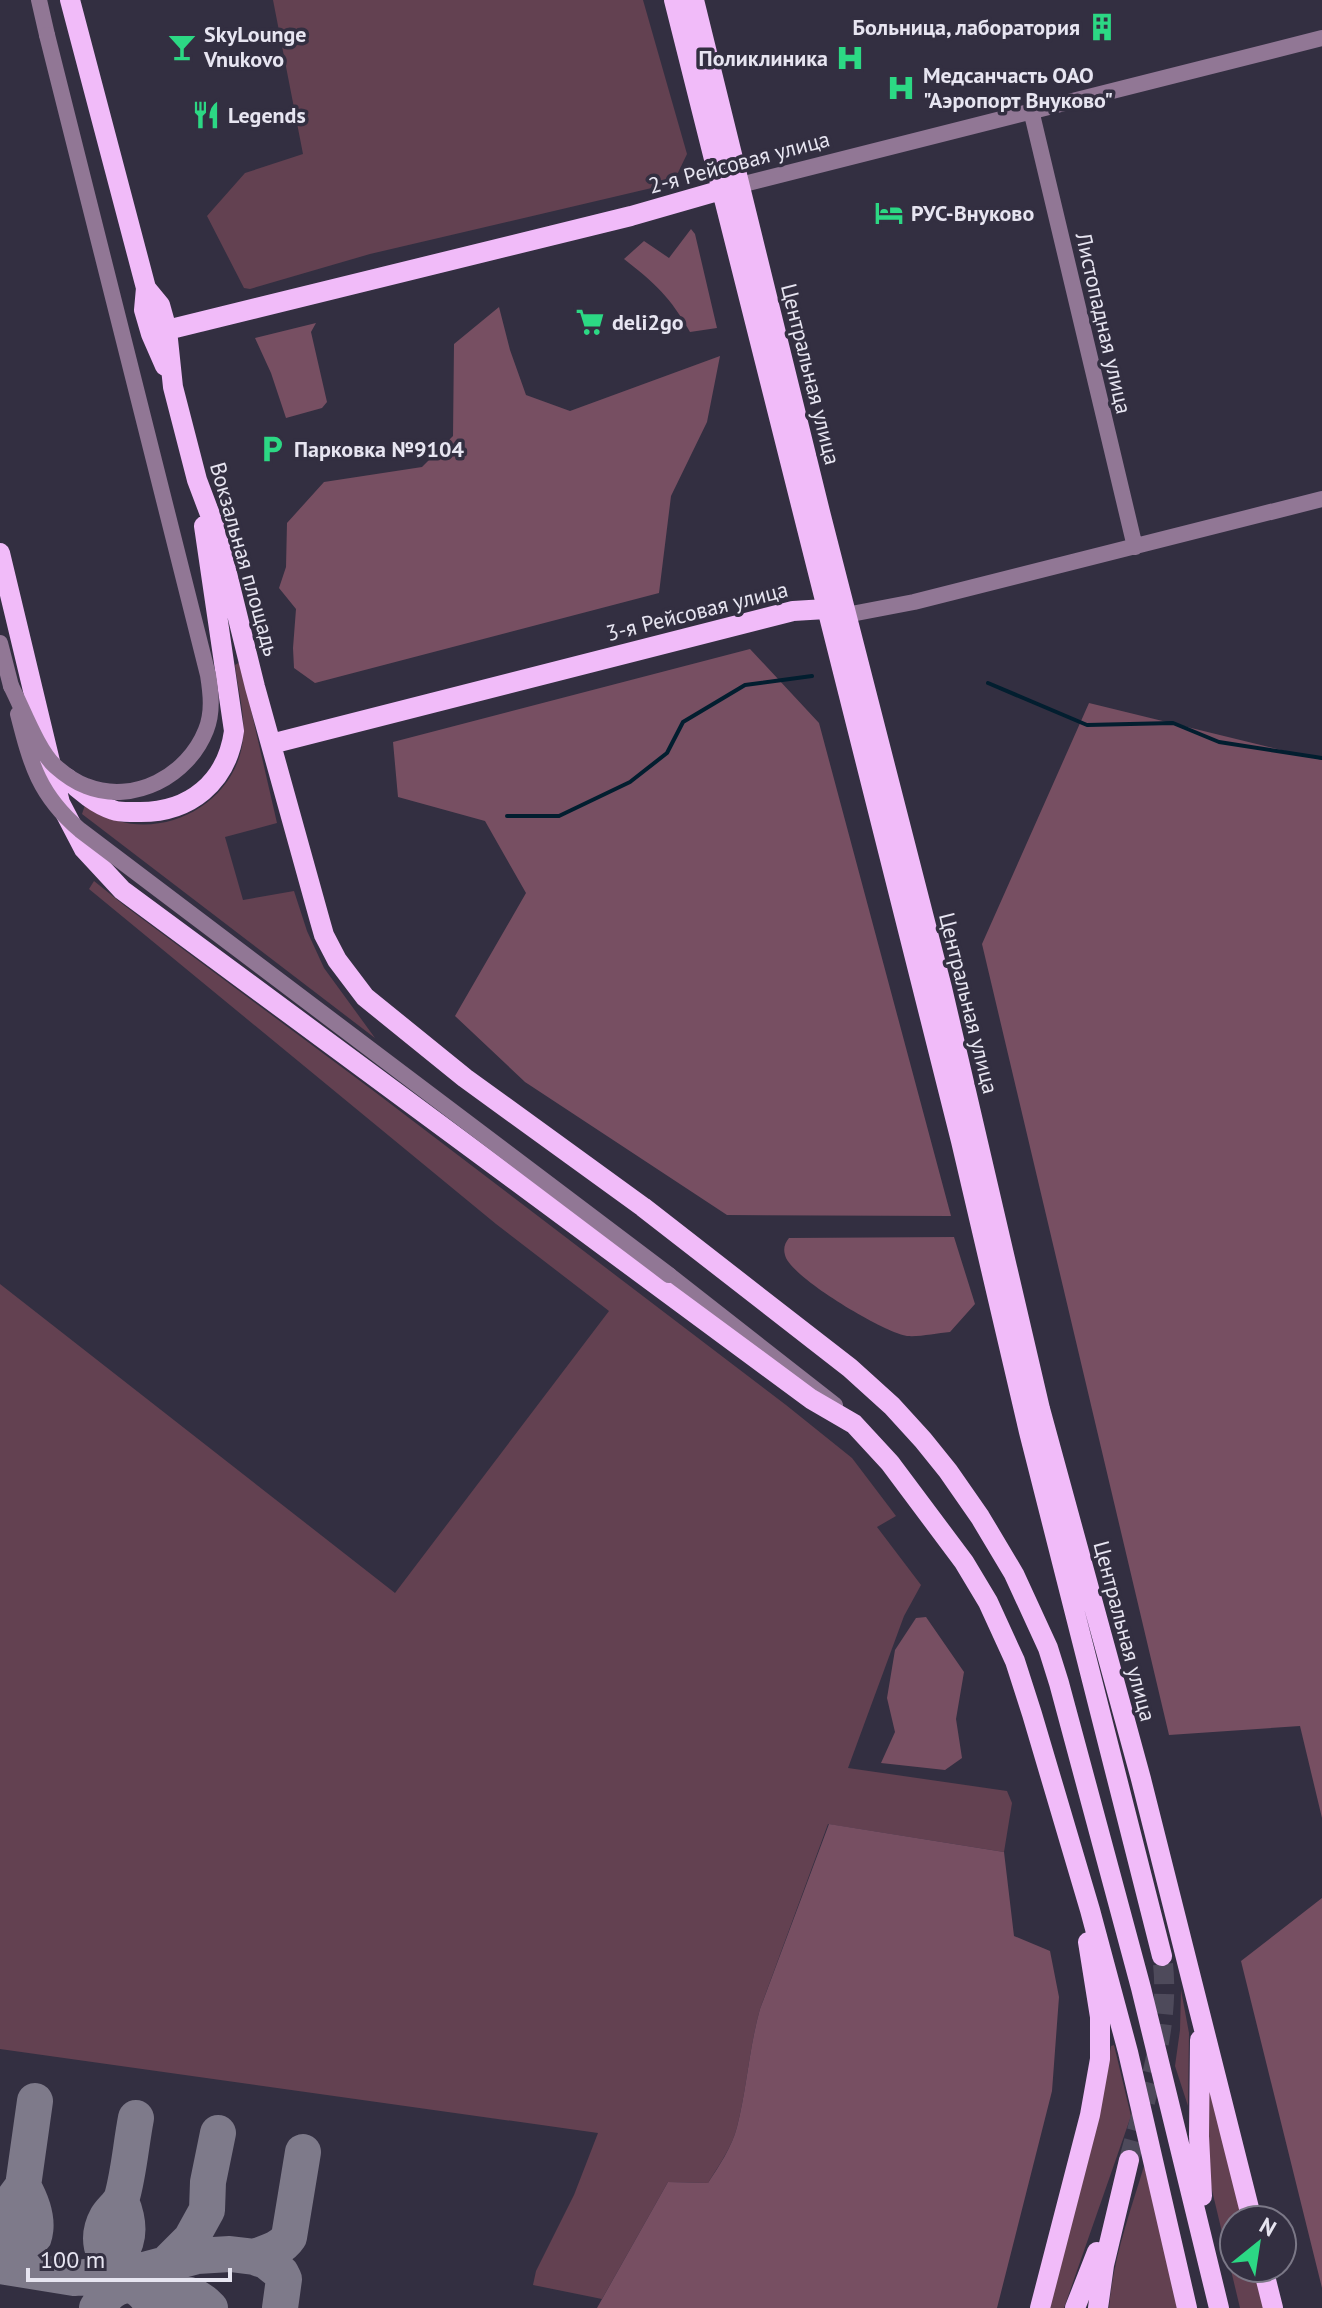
<svg xmlns="http://www.w3.org/2000/svg" width="1322" height="2308" viewBox="0 0 1322 2308" font-family="'PT Sans',sans-serif">
<style>
.green{fill:#634151}
.forest{fill:#774f62}
.lines{fill:none;stroke-linecap:round;stroke-linejoin:round}
.stream{stroke:#021e2f;stroke-width:4}
.taxiway{stroke:#7e7a8a;stroke-width:36}
.major-tunnel{stroke:#4e4a5b;stroke-width:20;stroke-dasharray:20 10;stroke-linecap:butt}
.minor{stroke:#917795;stroke-width:16}
.major{stroke:#f1bbf9;stroke-width:20}
.minor-bridge{stroke:#917795;stroke-width:16}
.labels{text-anchor:middle;stroke-width:7;stroke-linejoin:round;paint-order:stroke}
.poi-label{font-size:22px;font-weight:bold;fill:#e7e5f1;stroke:#332f41;text-anchor:start}
.street-label{font-size:22px;fill:#e7e5f1;stroke:#332f41}
</style>
<rect width="100%" height="100%" fill="#332f41"/>
<path class="green" d="M273,0H643L687,154L673,183L370,254L250,289L244,288L207,216L245,173L303,154Z
M240,662L277,823L225,837L243,900L294,891L307,931L324,968L375,1038L82,814L85,805C95,810 107,818 118,821C172,836 232,801 242,746C247,720 238,691 235,665Z
M94,881L125,906L371,1089L786,1405L852,1458L896,1516L877,1527L921,1585L904,1616L848,1768L1007,1791L1012,1803L1004,1852L828,1824L760,2009C749,2048 747,2088 737,2127C732,2147 719,2165 708,2183L668,2182L602,2299L533,2285L536,2271L574,2195L598,2133L0,2049V1284L395,1593L609,1311L496,1224L89,889Z
M1181,1990L1189,2033L1188,2106L1175,2066L1180,2030Z
M1114,2045L1131,2116L1064,2308H1048L1102,2095L1111,2046Z
M1205,2071L1243,2220H1234V2268H1255L1265,2308H1240L1206,2165Z
M1144,2166L1180,2308H1109C1113,2258 1130,2213 1144,2166Z"/>
<path class="forest" d="M691,229L695,234L717,328L690,332C671,298 655,283 624,259L644,241L669,258Z
M499,307L510,350L526,395L570,411L720,356L707,422L671,496L659,593L315,683L294,668L293,648L296,609L279,588L286,567L287,523L324,482L422,467L453,436L454,344Z
M316,323L311,332L327,402L322,408L286,418L271,373L255,338Z
M750,649L819,723L951,1216L727,1215L525,1082L455,1016L526,893L485,821L398,797L393,742Z
M1089,703L1322,760V1818L1300,1726L1169,1735L982,944Z
M954,1237L975,1304L950,1332C937,1333 920,1337 907,1336C883,1332 790,1277 785,1255C783,1248 785,1243 789,1238Z
M926,1617L964,1672L956,1719L962,1758L945,1770L881,1763L895,1732L887,1698L895,1650L916,1618Z
M829,1824L1004,1852L1014,1936L1050,1951L1059,1997L1052,2091L997,2308H597L668,2182L708,2183C719,2166 732,2147 737,2127C747,2088 749,2048 760,2009Z
M1322,1898V2288L1241,1961Z"/>
<g class="lines">
<path class="stream" d="M988,683L1087,725L1173,723L1219,742L1322,758
M507,816H559L630,782L667,753L683,722L745,685L812,676"/>
<path class="taxiway" d="M254,2257C268,2252 281,2249 289,2237L303,2152
M166,2264L191,2239L207,2210L208,2182L218,2133
M0,2266L74,2278L133,2273L197,2256L230,2254L254,2257L266,2261L281,2273L284,2279L280,2308
M11,2267C42,2243 41,2218 23,2186
M29,2270L12,2249L4,2223L9,2205L23,2186L35,2101
M101,2275C126,2251 135,2235 121,2201
M131,2285C108,2270 92,2244 107,2217C111,2210 119,2205 122,2197C129,2172 131,2144 136,2118
M97,2308C114,2281 138,2275 153,2308
M160,2308C175,2288 194,2291 210,2308"/>
<path class="major-tunnel" d="M1129,2160C1146,2094 1172,2025 1162,1956"/>
<path class="minor" d="M39,0L47,35
M1031,110L1135,547
M740,185L1322,38
M846,615L914,602L1322,499
M0,643L11,686
M669,1275L835,1405"/>
<path class="major" d="M70,0L146,288L144,310L151,334L165,366
M674,0L961,1141L1029,1432L1162,1956
M694,0L821,516L942,988L1040,1409L1141,1779L1252,2220
M146,288L160,305L167,330L173,387L197,480L217,533L255,687L320,921L324,935L337,960L365,997L465,1078L643,1207L850,1368L892,1406L923,1440L948,1471L980,1517L1014,1574L1048,1648L1059,1683L1141,1988L1219,2308
M167,330L631,216L732,187
M0,553L60,803L84,849L122,890L811,1399L854,1424L890,1463L964,1562L988,1602L1015,1661L1032,1714L1090,1910L1128,2052L1187,2308
M271,744L793,611L826,609L838,612
M67,778C79,791 97,805 113,810C121,813 130,812 138,812C190,813 227,782 234,731L204,526
M1200,2040L1199,2136L1202,2196
M1263,2268L1273,2308
M1040,2308L1090,2115L1100,2059V2017L1088,1942
M1075,2308L1097,2252
M1098,2308L1104,2265L1129,2160"/>
<path class="minor-bridge" d="M11,686C22,707 38,751 55,766C64,774 75,782 86,786C134,805 188,776 206,730C213,712 211,694 208,675L47,35
M18,714C31,765 39,795 80,830L669,1275"/>
</g>
<defs>
<symbol id="building-bare" viewBox="-9 -9 18 18"><path d="M-4-6H4V6H1V3H-1V6H-4ZM-2.5-4.3h1.7v1.8h-1.7ZM.8-4.3h1.7v1.8H.8ZM-2.5-1h1.7V.8h-1.7ZM.8-1h1.7V.8H.8Z" fill="#2cd884" stroke="#332f41" stroke-width="2.5" paint-order="stroke"/></symbol>
<symbol id="bar-bare" viewBox="-9 -9 18 18"><path d="M-6-5H6L.8 .8V4.5H3.5V6h-7V4.5H-.8V.8Z" fill="#2cd884" stroke="#332f41" stroke-width="2.5" paint-order="stroke"/></symbol>
<symbol id="hospital-bare" viewBox="-9 -9 18 18"><path d="M-5-5h3v3.5h4V-5h3V5h-3V1.5h-4V5h-3Z" fill="#2cd884" stroke="#332f41" stroke-width="2.5" paint-order="stroke"/></symbol>
<symbol id="restaurant-bare" viewBox="-9 -9 18 18"><path d="M-5-6h1v4h1v-4h1v4h1v-4h1v5L-1.5 .5V6h-2V.5L-5-1ZM5-6V6H3V1.5H1.5Q1.5-4 5-6Z" fill="#2cd884" stroke="#332f41" stroke-width="2.5" paint-order="stroke"/></symbol>
<symbol id="hotel-bare" viewBox="-9 -9 18 18"><path d="M-6-4.5h1.5V1H6V5H4.5V3h-9V5H-6ZM-4 0a1.8 1.8 0 1 1 3.6 0ZM.5 0V-2.5h3Q6-2.5 6 0Z" fill="#2cd884" stroke="#332f41" stroke-width="2.5" paint-order="stroke"/></symbol>
<symbol id="supermarket-bare" viewBox="-9 -9 18 18"><path d="M-6-5.5h2.5l.6 2H6L4.5 2H-2.5L-4.4-4H-6ZM-1.5 3.2a1.3 1.3 0 1 0 .1 0ZM3 3.2a1.3 1.3 0 1 0 .1 0Z" fill="#2cd884" stroke="#332f41" stroke-width="2.5" paint-order="stroke"/></symbol>
<symbol id="parking-bare" viewBox="-9 -9 18 18"><path d="M-3.5-5.5H1a3.5 3.5 0 0 1 0 7H-1V5.5H-3.5ZM-1-3.4V-.6H.8a1.4 1.4 0 0 0 0-2.8Z" fill="#2cd884" stroke="#332f41" stroke-width="2.5" paint-order="stroke"/></symbol>
</defs>
<g fill-rule="evenodd">
<use href="#building-bare" x="1082" y="7" width="40" height="40"/>
<use href="#bar-bare" x="162" y="27" width="40" height="40"/>
<use href="#hospital-bare" x="830" y="38" width="40" height="40"/>
<use href="#hospital-bare" x="881" y="68" width="40" height="40"/>
<use href="#restaurant-bare" x="186" y="95" width="40" height="40"/>
<use href="#hotel-bare" x="869" y="193" width="40" height="40"/>
<use href="#supermarket-bare" x="570" y="302" width="40" height="40"/>
<use href="#parking-bare" x="252" y="429" width="40" height="40"/>
</g>
<g class="labels">
<g class="poi-label">
<text x="1080" y="35" text-anchor="end">Больница, лаборатория</text>
<text x="204" y="42">SkyLounge<tspan x="204" dy="25">Vnukovo</tspan></text>
<text x="828" y="66" text-anchor="end">Поликлиника</text>
<text x="923" y="83">Медсанчасть ОАО<tspan x="923" dy="25">"Аэропорт Внуково"</tspan></text>
<text x="228" y="123">Legends</text>
<text x="911" y="221">РУС-Внуково</text>
<text x="612" y="330">deli2go</text>
<text x="294" y="457">Парковка №9104</text>
</g>
<g class="street-label">
<text transform="translate(739 162) rotate(-15)" y="8">2-я Рейсовая улица</text>
<text transform="translate(1104 323) rotate(77)" y="8">Листопадная улица</text>
<text transform="translate(811 374) rotate(76)" y="8">Центральная улица</text>
<text transform="translate(245 559) rotate(74)" y="8">Вокзальная площадь</text>
<text transform="translate(697 611) rotate(-14)" y="8">3-я Рейсовая улица</text>
<text transform="translate(969 1003) rotate(76)" y="8">Центральная улица</text>
<text transform="translate(1125 1631) rotate(75)" y="8">Центральная улица</text>
</g>
</g>
<g transform="translate(1258 2244) rotate(30)"><circle r="38" fill="#332f41" stroke="#7b7887" stroke-width="2"/>
<path d="M0-6L14 30L0 20L-14 30Z" fill="#2cd884"/>
<text y="-12" font-size="22" font-weight="bold" text-anchor="middle" fill="#e7e5f1">N</text>
</g>
<path d="M28 2268v12h202v-12" fill="none" stroke="#e7e5f1" stroke-width="4"/>
<text x="40" y="2268" font-size="24" fill="#e7e5f1" stroke="#332f41" stroke-width="6" paint-order="stroke">100 m</text>
</svg>
